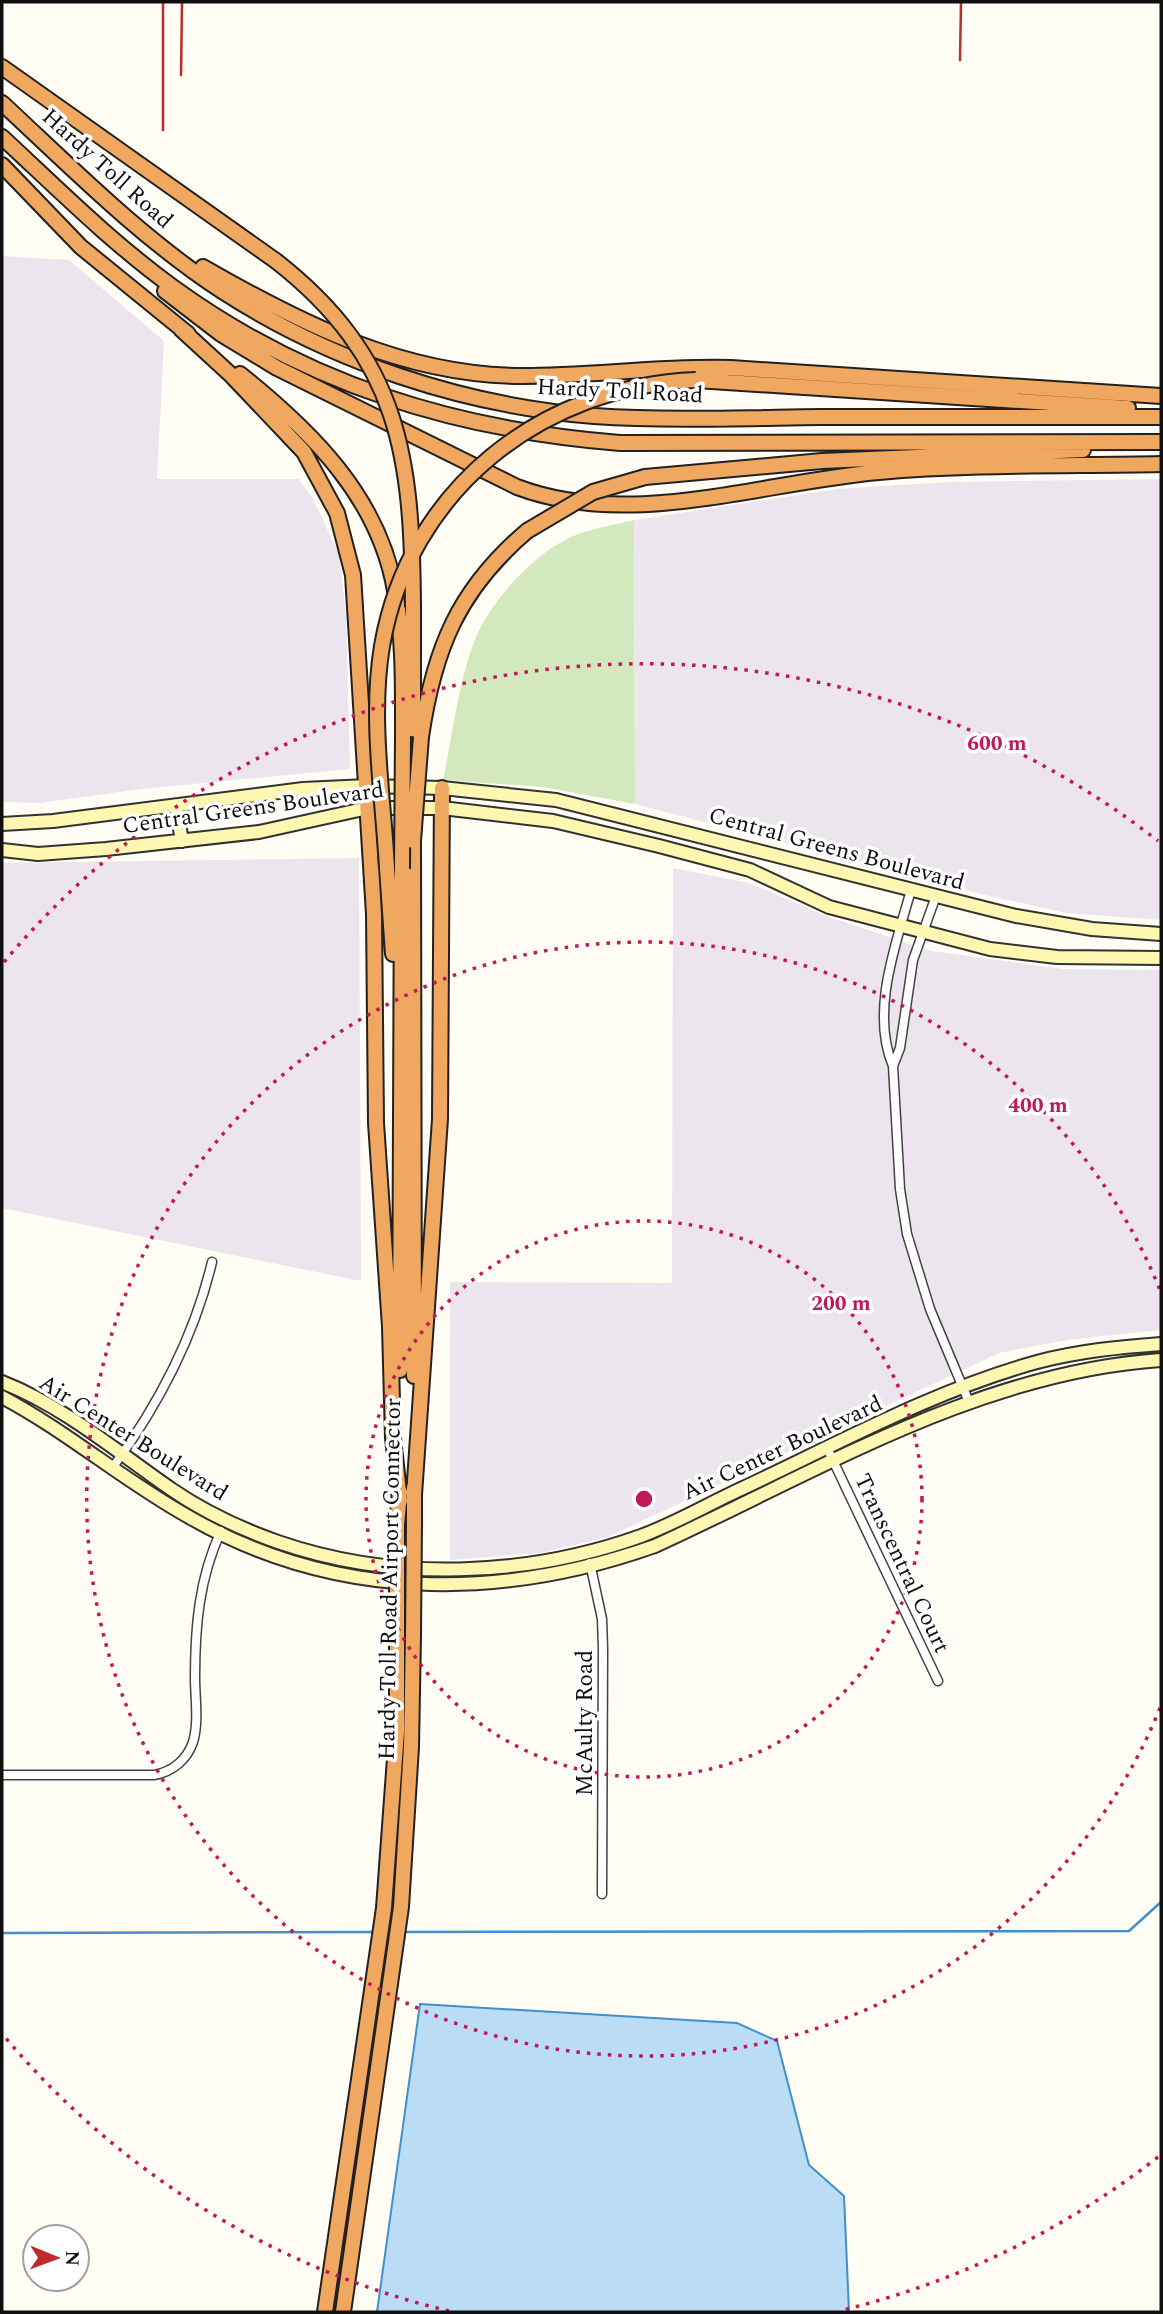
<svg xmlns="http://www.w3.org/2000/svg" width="1163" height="2314" viewBox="0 0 1163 2314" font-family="Spectral,serif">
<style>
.industrial{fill:#ede5ee}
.green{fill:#d3e9bd}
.water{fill:#baddf5;stroke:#428fca;stroke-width:2}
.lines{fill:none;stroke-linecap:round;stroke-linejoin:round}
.stream{stroke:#428fca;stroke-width:2.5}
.street-casing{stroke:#434343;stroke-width:11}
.secondary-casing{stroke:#323232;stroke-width:16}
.highway-casing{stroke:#212121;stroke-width:18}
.street{stroke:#fff;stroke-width:8}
.secondary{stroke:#fdf7b1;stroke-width:12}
.highway{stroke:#f0a760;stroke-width:14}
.rail{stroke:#be2a2d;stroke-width:2.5}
.highway-bridge-casing{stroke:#212121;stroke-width:18;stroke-linecap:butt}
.highway-bridge{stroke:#f0a760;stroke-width:14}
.ring{fill:none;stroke:#c2185b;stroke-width:3.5;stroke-dasharray:3.5 7}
.labels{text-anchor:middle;stroke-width:7;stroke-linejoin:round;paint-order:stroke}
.street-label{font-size:23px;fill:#101010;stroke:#fff}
.centre{fill:#c2185b;stroke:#fff;stroke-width:3.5}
.ring-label{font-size:21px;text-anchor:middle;font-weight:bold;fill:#c2185b;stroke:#fff;stroke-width:7;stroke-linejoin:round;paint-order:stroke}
</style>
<rect width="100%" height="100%" fill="#fffdf4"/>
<path class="industrial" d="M2,256L69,260L164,341L157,479H299L313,499L339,554L346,614L350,769L141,789L40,803L2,802Z
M1161,479V920L1067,913L980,894L635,804L634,520L838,489L948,482Z
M359,858L361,1281L2,1208V863Z
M673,868L749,883L829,917L932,951L1063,969L1161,970V1330L1067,1340L999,1353L608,1537L540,1553L450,1560V1282L672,1283Z"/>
<path class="green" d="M634,520L635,804L543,787L443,780C453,733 458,681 476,637C492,599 537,550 576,535C594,528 615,525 634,520Z"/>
<path class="water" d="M420,2004L737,2023L777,2041L809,2165L844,2196L849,2312H377Z"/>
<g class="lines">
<path class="stream" d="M402,1932L1129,1931L1161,1902
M2,1933L375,1932"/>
<defs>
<path id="street" d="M911,890C896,944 870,1012 893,1066L900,1189L907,1234L930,1309L969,1402
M893,1066L900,1048L913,960L936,896
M827,1448L938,1681
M113,1467C159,1404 194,1338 212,1262
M590,1563L602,1619L603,1649L602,1894
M2,1775H154C172,1772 187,1760 193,1742C199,1723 195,1697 195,1678C195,1627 199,1578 221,1531"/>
<path id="secondary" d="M176,806L182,841
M2,824L53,821L303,789L367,786L442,788L556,800L1016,916L1092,929L1161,934
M2,850L38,854L106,849L259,832L368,808H442L553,821L659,846L750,870L829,907L990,949L1057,957L1161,958
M2,1382C65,1407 116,1451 171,1489C203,1511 241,1529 278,1542C394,1582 526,1577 641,1536C676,1523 710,1503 743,1488C839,1443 935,1390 1037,1362C1078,1351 1120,1347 1161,1344
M2,1397C68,1432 124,1481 189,1517C335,1601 499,1601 655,1546C817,1472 979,1372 1161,1360"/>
<path id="highway" d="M2,67L276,261
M2,103C72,168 141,238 222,291C332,362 464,406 594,416C669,421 746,418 821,417C934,417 1048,417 1161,417
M2,137C58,189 112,243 174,288C308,385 457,430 620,443L1161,442
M2,165L81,247L188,334
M203,267C302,324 405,376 523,376C592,376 661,366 731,368L1161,396
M165,291L221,334L277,368L517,487C630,530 762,482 879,472C973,464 1068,466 1161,464
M181,329L230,374L304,452L337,513L353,575L374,914L376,1123L390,1327L393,1438L400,1501
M240,374C311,431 379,497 395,591C404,639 403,688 403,736
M696,380L1128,408
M645,477L822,461L1083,450
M413,736V607
M421,737C434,649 458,590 527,531
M413,841L414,1376
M387,868L393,954
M400,1370L402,869
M414,1495L440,1119L442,788
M414,1524V1487
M397,1525L400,1492
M325,2312L384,1908L397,1731V1633
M343,2312L401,1907L411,1747L413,1635"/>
</defs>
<use href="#street" class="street-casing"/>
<use href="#secondary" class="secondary-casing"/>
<use href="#highway" class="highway-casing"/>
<use href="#street" class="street"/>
<use href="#secondary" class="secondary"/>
<use href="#highway" class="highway"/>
<path class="rail" d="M960,60L961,2
M181,75L182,2
M163,130V2"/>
<defs>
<path id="highway-bridge" d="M276,261C401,359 412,458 413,607
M527,531L593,492L645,477
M413,841L421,737
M387,868C383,795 370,718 382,646C409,489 542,386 696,380
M402,869L403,736
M397,1525V1633
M413,1635L414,1524"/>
</defs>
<use href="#highway-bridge" class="highway-bridge-casing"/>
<use href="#highway-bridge" class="highway-bridge"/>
</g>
<g class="ring">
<circle cx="644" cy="1499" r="278"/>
<path d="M1160 1708A557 557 0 1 1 1160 1290"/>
<path d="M1158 2157A835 835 0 0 1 839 2311M449 2311A835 835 0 0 1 4 2036M4 962A835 835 0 0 1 1158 841"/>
</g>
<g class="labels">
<g class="street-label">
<text transform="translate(108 168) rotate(42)" y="8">Hardy Toll Road</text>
<text transform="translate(620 390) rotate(3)" y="8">Hardy Toll Road</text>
<text transform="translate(253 807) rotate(-8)" y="8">Central Greens Boulevard</text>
<text transform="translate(837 848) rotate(15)" y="8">Central Greens Boulevard</text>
<text transform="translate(134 1437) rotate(32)" y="8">Air Center Boulevard</text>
<text transform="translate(782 1447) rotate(-25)" y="8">Air Center Boulevard</text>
<text transform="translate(903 1563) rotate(65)" y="8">Transcentral Court</text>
<text transform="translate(389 1579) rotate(-89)" y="8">Hardy Toll Road Airport Connector</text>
<text transform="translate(584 1723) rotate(-90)" y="8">McAulty Road</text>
</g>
</g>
<circle cx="644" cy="1499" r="10" class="centre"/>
<g class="ring-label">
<text x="997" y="750">600 m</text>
<text x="1038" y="1112">400 m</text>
<text x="841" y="1310">200 m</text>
</g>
<rect width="1163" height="2314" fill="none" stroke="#101010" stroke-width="7"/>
<g transform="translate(56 2258) rotate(91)"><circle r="33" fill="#ffffff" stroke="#9f9f9f" stroke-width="2"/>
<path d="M0-5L12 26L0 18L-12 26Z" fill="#be2a2d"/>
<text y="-10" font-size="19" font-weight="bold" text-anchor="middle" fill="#101010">N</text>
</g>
</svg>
